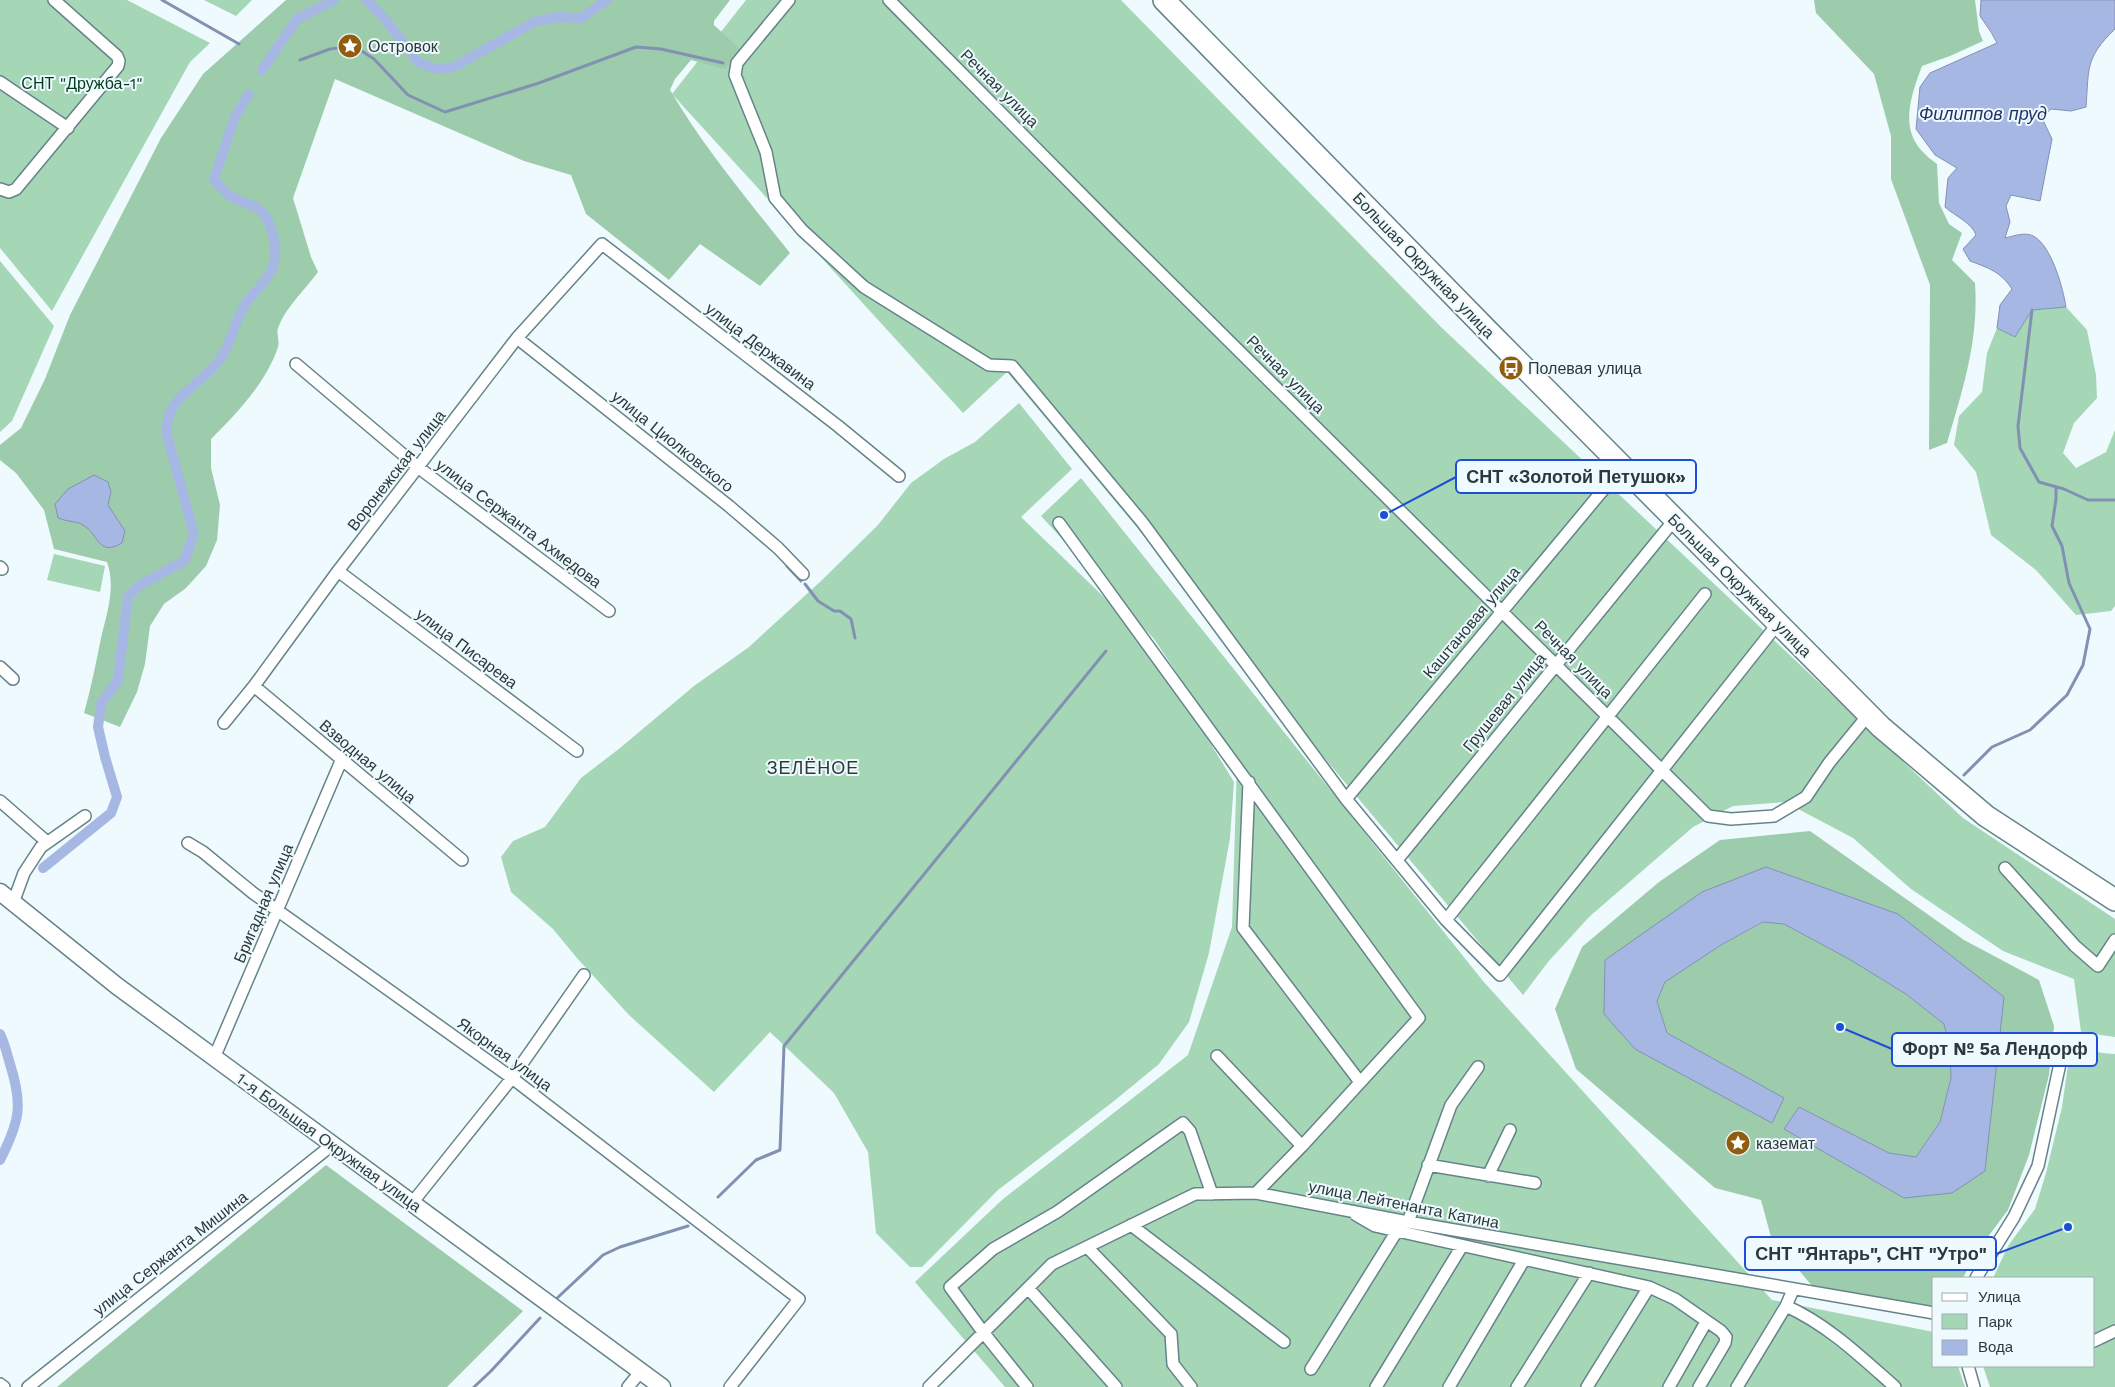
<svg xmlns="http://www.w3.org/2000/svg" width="2115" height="1387" viewBox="0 0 2115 1387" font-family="'Work Sans',sans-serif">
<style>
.green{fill:#a5d6b6}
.forest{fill:#9dccad;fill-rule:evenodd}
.water{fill:#a7b7e4;stroke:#8291b2}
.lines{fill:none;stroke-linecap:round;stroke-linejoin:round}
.stream{stroke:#8291b2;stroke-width:3}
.canal{stroke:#a7b7e4;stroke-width:10}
.street-casing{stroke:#66838a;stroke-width:14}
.secondary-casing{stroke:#66838a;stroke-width:19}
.highway-casing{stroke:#66838a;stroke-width:24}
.street{stroke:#fff;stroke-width:11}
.secondary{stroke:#fff;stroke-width:16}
.highway{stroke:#fff;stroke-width:21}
.labels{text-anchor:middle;stroke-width:4;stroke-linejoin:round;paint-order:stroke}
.poi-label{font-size:16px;fill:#2c393c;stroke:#eefafd;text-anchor:start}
.park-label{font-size:16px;fill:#003b1e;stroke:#eefafd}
.street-label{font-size:16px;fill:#2c393c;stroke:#eefafd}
.water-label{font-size:18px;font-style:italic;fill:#243168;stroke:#eefafd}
.neighbourhood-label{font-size:18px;letter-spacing:1px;fill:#2c393c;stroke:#eefafd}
.leader{fill:none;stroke:#1d4ed8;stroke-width:2}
.callout-dot{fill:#1d4ed8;stroke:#eefafd;stroke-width:2}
.callout{fill:#eefafd;stroke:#1d4ed8;stroke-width:2}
.callout-label{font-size:18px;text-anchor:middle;font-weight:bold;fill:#2c393c}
</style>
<rect width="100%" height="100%" fill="#eefafd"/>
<path class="green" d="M0,0H127L210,43L190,62L52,311L0,248Z
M204,0H252L236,16Z
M746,0H1121L1441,327L1963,818L2115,919V1037L2081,1032L2074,979L2003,951L1911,889L1853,838L1785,802L1733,806L1693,827L1589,917L1548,962L1523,995L1255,675L1211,616L1007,372L963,413L672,94Z
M0,261L54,326L12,421L0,432Z
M2066,307L2087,330L2096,375L2097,398L2074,423L2063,453L2076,468L2106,452L2115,430V606L2111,611L2076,615L2036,570L1991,535L1976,472L1954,445L1959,416L1982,392L1987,353L1997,328L2015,337L2032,310Z
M1019,403L1072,469L1021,517L1109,602L1142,640L1182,697L1234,782L1230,838L1209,953L1189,1022L1159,1064L1114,1101L998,1190L922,1267H910L876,1233L868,1152L834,1093L770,1032L714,1092L629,1015L577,958L553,929L511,892L501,857L513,841L545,827L581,778L620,748L694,686L749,647L821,581L878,525L911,483L944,459L975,442Z
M1081,478L1483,981L1772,1300L1934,1332V1366H1958L1965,1387H1005L915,1282L1003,1199L1188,1055L1232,927L1237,763L1154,639L1041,516Z
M54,554L105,566L100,592L47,580Z
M2071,1044L2102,1053L2115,1054V1387H1990L1983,1366H2094V1278H1993L2008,1246L2035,1209L2046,1173L2062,1107Z"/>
<path class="forest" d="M286,0H730L714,21V25L741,50L725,69L691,60L675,79L670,90C704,148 748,200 790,253L760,286L700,244L669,280L586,214L571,175L524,161L335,79L293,198L311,257L318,272C305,290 285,308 278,328C276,334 280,341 278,347C266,383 237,413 211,439V468L220,505L217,540L206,566L186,588L164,604L150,626L145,664L137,692L120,727L84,713C91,688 96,663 101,638C107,613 116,587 107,562L54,549L44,510L16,473L0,460V445L21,428L45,379L70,315L161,138L203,74Z
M1814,0H1975L1979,31L1983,41L1950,56L1922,66C1912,93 1899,127 1922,151C1926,156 1932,160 1937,164L1939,203L1949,224L1962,233L1952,260L1975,283C1979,340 1963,389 1947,443L1929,450L1930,285L1891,179V136L1874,74L1816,13Z
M1810,831L1964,940L2039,980L2054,1026L2049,1075L2029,1155L2008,1210L1975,1254L1963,1278H1934V1312L1813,1287L1771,1237L1761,1200L1715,1188L1576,1069L1555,1009L1582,947L1659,882L1720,840ZM1766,867L2004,997L1904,1198L1784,1129L1799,1107L1889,1153L1916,1157L1940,1122L1951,1078L1950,1047L1944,1024L1906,994L1849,959L1784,924L1764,922L1721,945L1664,982L1657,1001L1667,1033L1783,1098L1604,1014Z
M326,1165L523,1311L447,1387H57Z"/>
<path class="water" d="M1981,0H2115V29C2085,58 2089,68 2086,107L2071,111L2051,109L2042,118L2052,139L2040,201L2011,195L2006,206L2010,222L2005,238C2014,236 2026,231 2035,237C2052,248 2063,288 2066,307L2032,310L2015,337L1997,328L2000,305L2012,289C2001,272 1989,268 1970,261L1963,249L1976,235C1972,223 1955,216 1945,207L1948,178L1957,168L1935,155L1916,129L1920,87L1930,73L1997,43L1991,32L1980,16Z
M94,475L108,482L111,492L108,505L125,531L122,543C97,558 99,532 81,524C75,521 68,522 58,518L55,504L68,489Z
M1766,867L1898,914L2004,997L1985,1171L1952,1193L1904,1198L1784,1129L1799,1107L1889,1153L1916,1157L1940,1122L1951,1078L1950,1047L1944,1024L1906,994L1849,959L1784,924L1763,922L1721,945L1665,982L1657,1001L1667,1033L1784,1098L1772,1123L1635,1049L1604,1014L1605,960L1702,892Z"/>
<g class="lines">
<path class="stream" d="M162,0L239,44
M300,60L330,49L354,46L374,59L408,95L445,112L539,83L636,47L661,49L723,63
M2032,310L2018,426L2020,448L2039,482L2064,489L2088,500H2115
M787,566L801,581
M805,584L818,601L834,611H840L851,619L855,638
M1964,775L1992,747L2030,730L2067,695L2083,665L2090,629L2069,583L2062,546L2052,526L2056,499V487
M718,1197L756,1160L780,1150L784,1046L1106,651
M554,1301L603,1255L620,1247L688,1226
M474,1387L491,1371L540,1318"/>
<path class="canal" d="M367,0L385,19L418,62L435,69L454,67L534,22L558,17L581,18L607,0
M262,70L297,19L334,0
M43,868L111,813L117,797L105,757L98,727L101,704L118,680L128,596L142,584L184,561L194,534L167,435C163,399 198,387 217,363C230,348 234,325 243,308C250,295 264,285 271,271C278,258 275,236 269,223C262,205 245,204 230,196C224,192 219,184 214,179L235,117L249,94
M0,1034C5,1044 7,1054 10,1064C23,1105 20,1121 0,1160"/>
<defs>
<path id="street" d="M789,0L737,63L735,75L766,152L775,198L802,230L864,287L989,365L1012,366L1142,522L1346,799L1446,920L1500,975L1772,631
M889,0L1116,229L1708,816L1731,819L1774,816L1806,797L1829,763L1869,714
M0,82L68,128
M0,189L9,192L16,189L118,66L119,61L117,56L54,0
M517,338L729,506L778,548L803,574
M296,364L419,468L609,611
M1059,523L1419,1018L1302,1146L1256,1193
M0,567L2,569
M338,571L577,751
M0,667L13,679
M254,686L462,860
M224,723L254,686L338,571L517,338L602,244L838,426L899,476
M1249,782L1243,928L1360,1082
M1346,799L1623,466
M0,801L47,842
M188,843L203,852L253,893L512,1078L799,1299L730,1387
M1397,860L1675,519
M2005,868L2075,946L2098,966L2115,940
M13,903L24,873L41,847L85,816
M1446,920L1705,594
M1217,1056L1302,1146
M214,1058L341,761
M1428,1165L1535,1183
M1488,1176L1510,1130
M412,1203L512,1078L584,975
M1356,1215L1375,1226L1649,1287L1675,1299L1721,1331L1726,1337L1725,1343L1699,1387
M1408,1222L1451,1105L1478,1067
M1131,1225L1284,1342
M1087,1247L1171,1334L1173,1364L1191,1387
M1976,1278L2014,1217L2038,1166L2065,1040
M1028,1288L1116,1387
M1793,1290L1786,1306C1828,1325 1860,1356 1895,1387
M2094,1341L2115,1331
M1968,1366L1974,1387
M1311,1369L1397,1231
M0,1384L4,1387
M28,1387L332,1145
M628,1387L641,1371
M929,1387L1052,1264L1195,1194L1256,1193L1408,1222L1934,1313
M1027,1387L983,1332L950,1287L993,1249L1057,1212L1183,1123L1190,1131L1212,1194
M1376,1387L1462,1246
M1449,1387L1524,1260
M1517,1387L1589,1273
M1587,1387L1649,1287
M1669,1387L1706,1322
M1737,1387L1786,1306"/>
<path id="secondary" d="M0,892L117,986L662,1387"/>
<path id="highway" d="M1164,0L1493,336L1881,727L1986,816L2115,900"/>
</defs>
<use href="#street" class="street-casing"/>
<use href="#secondary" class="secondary-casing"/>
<use href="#highway" class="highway-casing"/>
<use href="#street" class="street"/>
<use href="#secondary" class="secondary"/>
<use href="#highway" class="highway"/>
</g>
<defs>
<symbol id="sight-disc" viewBox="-11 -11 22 22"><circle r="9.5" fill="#905c0d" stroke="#eefafd"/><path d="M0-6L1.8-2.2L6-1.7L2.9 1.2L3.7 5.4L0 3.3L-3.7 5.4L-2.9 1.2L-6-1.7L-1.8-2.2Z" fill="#fff"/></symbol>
<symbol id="bus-disc" viewBox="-11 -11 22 22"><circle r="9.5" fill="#905c0d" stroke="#eefafd"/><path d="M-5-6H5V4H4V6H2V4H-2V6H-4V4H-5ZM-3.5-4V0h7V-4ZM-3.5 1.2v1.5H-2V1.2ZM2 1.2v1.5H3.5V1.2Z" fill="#fff"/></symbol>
</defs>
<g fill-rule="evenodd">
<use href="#sight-disc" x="336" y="32" width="28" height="28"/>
<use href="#bus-disc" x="1497" y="354" width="28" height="28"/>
<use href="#sight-disc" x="1724" y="1129" width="28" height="28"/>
</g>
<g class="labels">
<g class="poi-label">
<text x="368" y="52">Островок</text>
<text x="1528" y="374">Полевая улица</text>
<text x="1756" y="1149">каземат</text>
</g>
<g class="park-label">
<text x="82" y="89">СНТ "Дружба-1"</text>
</g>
<g class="street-label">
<text transform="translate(1000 88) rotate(45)" y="6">Речная улица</text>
<text transform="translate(1424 265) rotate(46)" y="6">Большая Окружная улица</text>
<text transform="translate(761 346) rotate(37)" y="6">улица Державина</text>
<text transform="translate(1286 374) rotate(45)" y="6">Речная улица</text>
<text transform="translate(673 441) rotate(39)" y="6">улица Циолковского</text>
<text transform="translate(396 470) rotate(-52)" y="6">Воронежская улица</text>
<text transform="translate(519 523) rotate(37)" y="6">улица Сержанта Ахмедова</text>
<text transform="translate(1740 585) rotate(45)" y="6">Большая Окружная улица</text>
<text transform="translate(1471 622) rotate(-50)" y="6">Каштановая улица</text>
<text transform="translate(467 648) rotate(37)" y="6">улица Писарева</text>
<text transform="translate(1574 659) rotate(45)" y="6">Речная улица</text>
<text transform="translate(1504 702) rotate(-51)" y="6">Грушевая улица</text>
<text transform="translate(368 761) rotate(40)" y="6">Взводная улица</text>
<text transform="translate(263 903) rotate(-67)" y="6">Бригадная улица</text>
<text transform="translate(505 1054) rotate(36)" y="6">Якорная улица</text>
<text transform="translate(329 1142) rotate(36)" y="6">1-я Большая Окружная улица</text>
<text transform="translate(1404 1204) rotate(11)" y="6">улица Лейтенанта Катина</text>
<text transform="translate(170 1253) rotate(-38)" y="6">улица Сержанта Мишина</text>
</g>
<g class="water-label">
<text x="1983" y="120">Филиппов пруд</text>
</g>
<g class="neighbourhood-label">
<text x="813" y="774">ЗЕЛЁНОЕ</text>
</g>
</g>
<path class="leader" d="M1384 515L1456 477M1840 1027L1892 1049M2068 1227L1996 1254"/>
<g class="callout-dot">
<circle cx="1384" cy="515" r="5"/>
<circle cx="1840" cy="1027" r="5"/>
<circle cx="2068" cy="1227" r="5"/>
</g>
<g class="callout">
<rect x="1456" y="460" width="240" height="33" rx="5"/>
<rect x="1892" y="1033" width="205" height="33" rx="5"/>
<rect x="1745" y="1237" width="251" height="33" rx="5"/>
</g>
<g class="callout-label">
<text x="1576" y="483">СНТ «Золотой Петушок»</text>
<text x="1995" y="1055">Форт № 5а Лендорф</text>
<text x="1871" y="1260">СНТ "Янтарь", СНТ "Утро"</text>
</g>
<rect x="1932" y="1277" width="162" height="90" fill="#eefafd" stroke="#a0adb0"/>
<rect x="1942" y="1293" width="25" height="8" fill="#ffffff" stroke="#a0adb0"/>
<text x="1978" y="1302" font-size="15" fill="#2c393c">Улица</text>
<rect x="1942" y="1314" width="25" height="15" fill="#a5d6b6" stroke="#a0adb0"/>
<text x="1978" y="1327" font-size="15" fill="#2c393c">Парк</text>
<rect x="1942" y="1340" width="25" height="15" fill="#a7b7e4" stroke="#a0adb0"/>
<text x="1978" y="1352" font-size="15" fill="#2c393c">Вода</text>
</svg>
